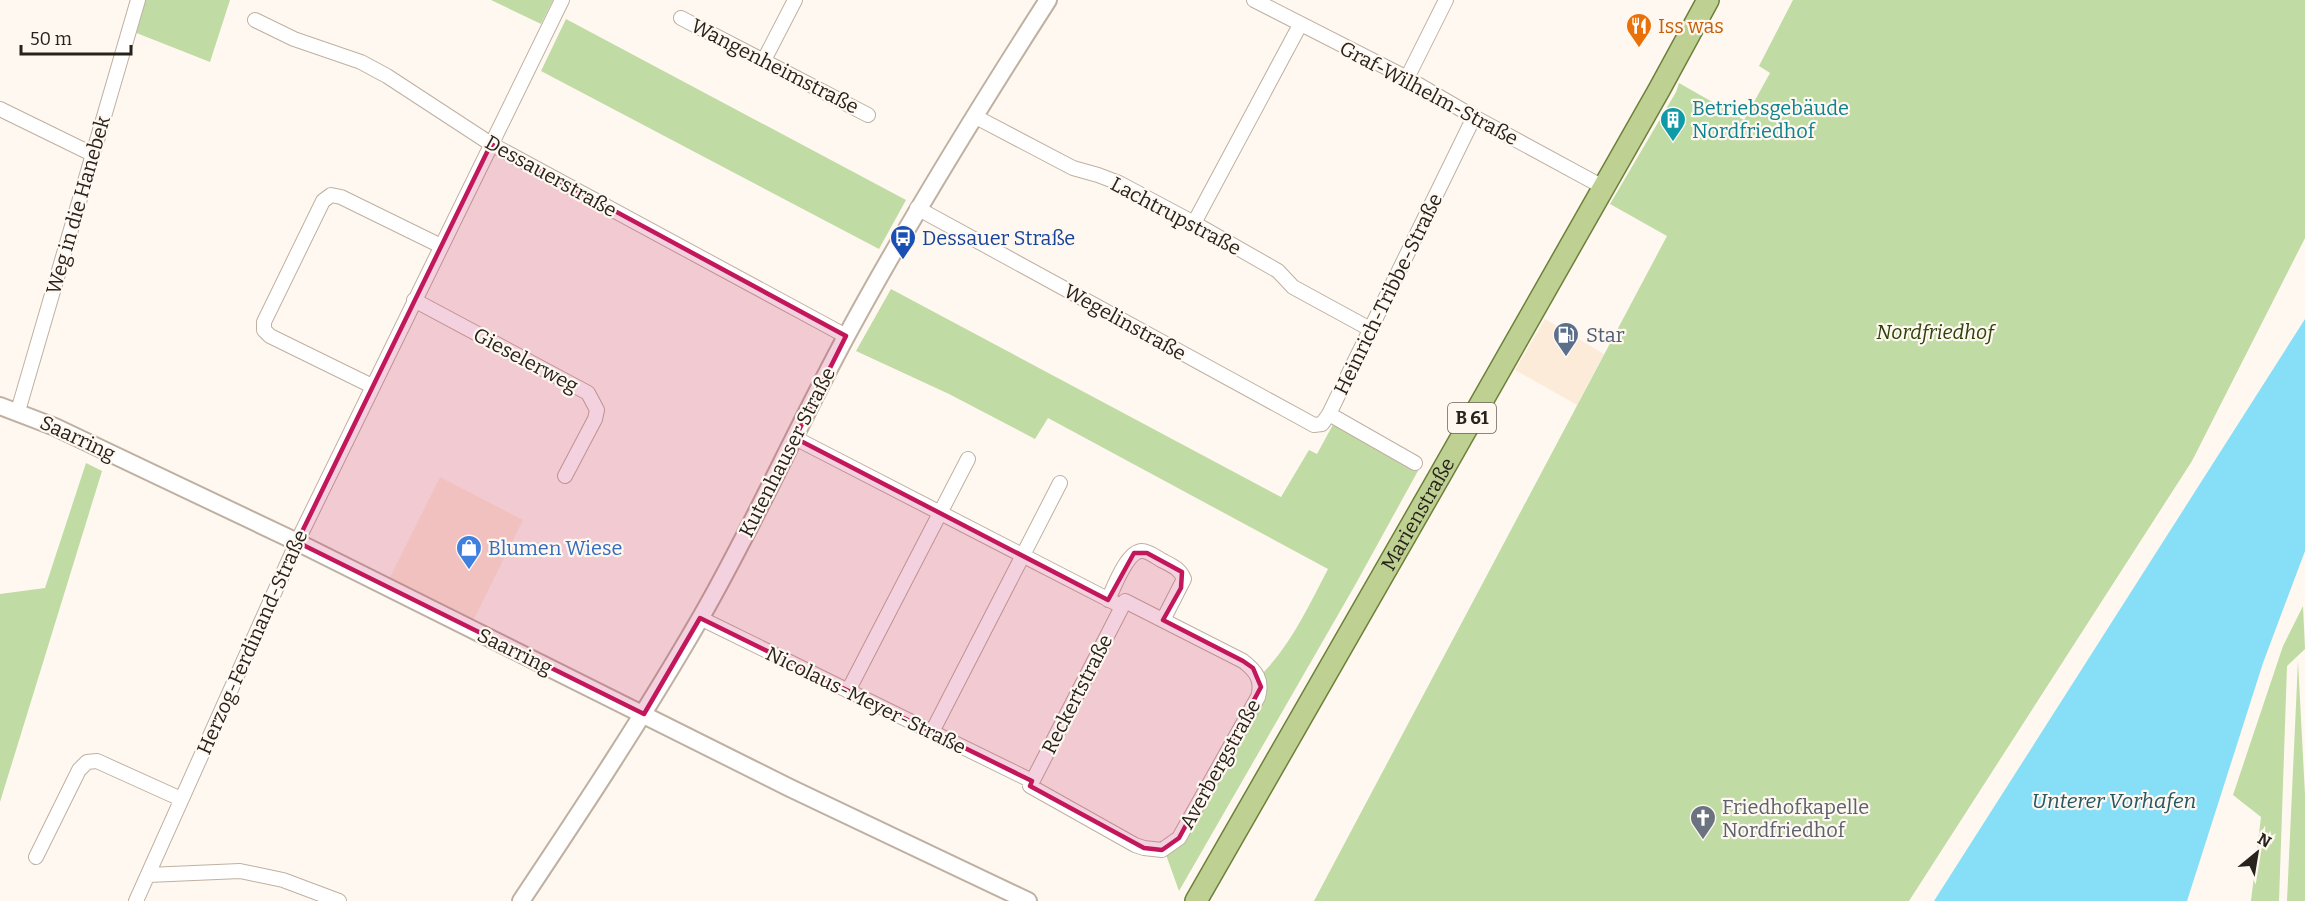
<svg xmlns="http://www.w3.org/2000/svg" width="2305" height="901" viewBox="0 0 2305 901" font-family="Bitter,serif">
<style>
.built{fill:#fdebda}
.green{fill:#c0dba3}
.water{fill:#87dff7}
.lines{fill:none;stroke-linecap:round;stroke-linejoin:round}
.minor-casing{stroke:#bfb0a1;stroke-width:16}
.tertiary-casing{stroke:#bfb0a1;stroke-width:20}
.primary-casing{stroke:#6d8039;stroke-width:24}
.minor{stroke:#fff;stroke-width:14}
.tertiary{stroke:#fff;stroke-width:16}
.primary{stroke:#bed192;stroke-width:21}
.marked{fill:#c2185b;fill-opacity:0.2;stroke:#c2185b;stroke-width:4.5;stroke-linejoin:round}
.labels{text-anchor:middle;stroke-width:4.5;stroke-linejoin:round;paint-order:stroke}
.shield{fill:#fef8f1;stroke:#68625c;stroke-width:1.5}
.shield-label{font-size:18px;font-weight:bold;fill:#27221c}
.food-label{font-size:20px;fill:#c56008;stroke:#fef8f1;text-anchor:start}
.street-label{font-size:20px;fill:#27221c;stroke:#fef8f1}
.culture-label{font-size:20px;fill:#0d838f;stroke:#fef8f1;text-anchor:start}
.transit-label{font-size:20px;fill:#164399;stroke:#fef8f1;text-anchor:start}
.park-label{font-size:20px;font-style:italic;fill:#2d4309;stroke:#fef8f1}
.service-label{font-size:20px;fill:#4e5e75;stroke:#fef8f1;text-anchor:start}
.shop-label{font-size:20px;fill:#366cbe;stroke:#fef8f1;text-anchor:start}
.worship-label{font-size:20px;fill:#5b616d;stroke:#fef8f1;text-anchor:start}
.water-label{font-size:21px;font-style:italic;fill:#245764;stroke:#fef8f1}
</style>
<rect width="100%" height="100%" fill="#fef8f1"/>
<path class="built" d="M1545,319L1604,354L1577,405L1515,370Z
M440,477L523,520L473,621L389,579Z"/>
<path class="green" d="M144,0H230L210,62L134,32Z
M491,0H553L541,24Z
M1793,0H2305V238L2192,461L1909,901H1314L1667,236L1610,204L1676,92L1679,83L1744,120L1770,73L1759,66Z
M566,19L906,200L879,249L541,71Z
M891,289L1281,497L1309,450L1317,454L1335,421L1419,469L1354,587L1179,891L1165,852L1177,844L1263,673C1292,643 1309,605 1328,569L1048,418L1035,439L949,394L856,351Z
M86,463L102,471L0,802V594L45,588Z
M2303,606L2305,649L2287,666L2279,901H2251L2261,817L2233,795L2283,646Z
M2298,661L2305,795V901H2287Z"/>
<path class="water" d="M2305,319V551L2263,663L2187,901H1934Z"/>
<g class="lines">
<defs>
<path id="minor" d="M1254,0L1407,78L1474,117L1603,187
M681,18L868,115
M255,20L294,39L361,62L387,76L491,144L846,336
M764,60L795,0
M1407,78L1446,0
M0,109L92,154
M974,116L1073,168L1098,175L1119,183L1194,223L1278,271L1293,287L1370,329
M917,208L1314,425L1322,424L1329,414
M1194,223L1300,25
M414,300L588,393L597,410L595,419L565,476
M372,386L270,336L264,330V322L323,201L331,195L341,197L441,246
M18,411L138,0
M795,438L1121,606
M1415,463L1329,414L1474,117
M1108,600C1114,587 1127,551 1142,551C1149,551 1157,558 1163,561C1173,566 1180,569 1184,579L1163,620
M1125,601L1243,661C1256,671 1263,680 1258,697L1179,838L1162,850L1144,848L1135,845L1030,786Z
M700,618L1032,781
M848,691L968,459
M932,732L1060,483
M36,857L79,770L87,762L97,761L181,799
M148,875L240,871L283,880L339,901
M136,901L297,542L562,0"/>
<path id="tertiary" d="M0,406L55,427L297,542L790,788L1028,901
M521,901C583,808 645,714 701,617C754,525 797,427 848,333C910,219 978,109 1048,0"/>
<g id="primary">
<path id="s1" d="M1196,901L1439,477L1659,90L1708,0"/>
</g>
</defs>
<use href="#minor" class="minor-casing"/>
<use href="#tertiary" class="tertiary-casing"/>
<use href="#primary" class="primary-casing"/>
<use href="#minor" class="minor"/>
<use href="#tertiary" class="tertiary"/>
<use href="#primary" class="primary"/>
</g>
<path class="marked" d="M491,144L846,336L795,438L1108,600L1134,553H1147L1182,572L1181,588L1163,620L1243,661L1253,668L1261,687L1179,838L1162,850L1144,848L1030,786L1032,781L700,618L644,714L297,542Z"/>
<defs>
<symbol id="restaurant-pin" viewBox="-11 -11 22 30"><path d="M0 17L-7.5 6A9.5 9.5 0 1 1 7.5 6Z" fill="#e8710a" stroke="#fef8f1"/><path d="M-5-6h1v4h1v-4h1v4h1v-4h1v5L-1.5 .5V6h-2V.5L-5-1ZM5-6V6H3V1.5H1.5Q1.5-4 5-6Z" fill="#fff"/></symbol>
<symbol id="building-pin" viewBox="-11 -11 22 30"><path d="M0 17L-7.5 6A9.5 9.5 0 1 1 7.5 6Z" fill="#0f9aa8" stroke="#fef8f1"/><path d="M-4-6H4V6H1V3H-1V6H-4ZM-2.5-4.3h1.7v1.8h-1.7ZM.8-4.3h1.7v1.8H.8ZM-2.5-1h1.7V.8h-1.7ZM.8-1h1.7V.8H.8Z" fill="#fff"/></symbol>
<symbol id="bus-pin" viewBox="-11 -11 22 30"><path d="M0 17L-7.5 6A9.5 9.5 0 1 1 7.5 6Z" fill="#1a4fb4" stroke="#fef8f1"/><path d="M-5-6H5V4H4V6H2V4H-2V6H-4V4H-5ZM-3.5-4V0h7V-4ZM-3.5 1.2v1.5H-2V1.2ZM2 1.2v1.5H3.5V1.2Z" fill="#fff"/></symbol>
<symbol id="fuel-pin" viewBox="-11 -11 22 30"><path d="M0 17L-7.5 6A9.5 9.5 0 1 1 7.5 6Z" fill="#5c6f8a" stroke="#fef8f1"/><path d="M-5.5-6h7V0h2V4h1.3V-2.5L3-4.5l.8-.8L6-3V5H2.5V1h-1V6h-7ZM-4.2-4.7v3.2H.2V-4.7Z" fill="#fff"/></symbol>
<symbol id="shop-pin" viewBox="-11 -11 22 30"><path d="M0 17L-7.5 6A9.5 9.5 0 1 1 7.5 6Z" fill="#3f7fe0" stroke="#fef8f1"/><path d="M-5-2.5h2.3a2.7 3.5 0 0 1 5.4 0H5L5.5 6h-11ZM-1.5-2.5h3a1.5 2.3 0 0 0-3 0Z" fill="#fff"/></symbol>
<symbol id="church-pin" viewBox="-11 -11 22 30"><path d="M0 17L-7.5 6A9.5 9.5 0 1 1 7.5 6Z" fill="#6b7280" stroke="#fef8f1"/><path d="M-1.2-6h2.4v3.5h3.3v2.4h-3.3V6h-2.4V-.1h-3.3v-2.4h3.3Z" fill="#fff"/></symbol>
</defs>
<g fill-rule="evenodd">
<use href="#restaurant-pin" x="1624" y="11" width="30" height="40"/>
<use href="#building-pin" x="1658" y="105" width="30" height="40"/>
<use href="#bus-pin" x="888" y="223" width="30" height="40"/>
<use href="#fuel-pin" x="1551" y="320" width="30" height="40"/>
<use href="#shop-pin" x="454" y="533" width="30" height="40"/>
<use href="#church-pin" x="1688" y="803" width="30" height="40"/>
</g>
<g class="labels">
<rect class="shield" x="1448" y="403" width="48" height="30" rx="4.5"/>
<g class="shield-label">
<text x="1472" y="424">B 61</text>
</g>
<g class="food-label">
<text x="1658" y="33">Iss was</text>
</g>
<g class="street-label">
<text transform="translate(775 66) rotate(27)" y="7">Wangenheimstraße</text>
<text transform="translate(1429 93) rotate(28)" y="7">Graf-Wilhelm-Straße</text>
<text transform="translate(551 176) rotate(29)" y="7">Dessauerstraße</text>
<text transform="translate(78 205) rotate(-74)" y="7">Weg in die Hanebek</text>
<text transform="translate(1176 216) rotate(28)" y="7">Lachtrupstraße</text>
<text transform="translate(1388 294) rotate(-64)" y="7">Heinrich-Tribbe-Straße</text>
<text transform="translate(1125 322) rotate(29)" y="7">Wegelinstraße</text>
<text transform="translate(526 360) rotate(28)" y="7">Gieselerweg</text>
<text transform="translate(78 438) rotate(25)" y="7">Saarring</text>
<text transform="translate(787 452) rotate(-63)" y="7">Kutenhauser Straße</text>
<text dy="7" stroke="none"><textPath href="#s1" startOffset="446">Marienstraße</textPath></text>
<text transform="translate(252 642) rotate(-66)" y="7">Herzog-Ferdinand-Straße</text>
<text transform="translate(515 651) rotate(26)" y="7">Saarring</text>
<text transform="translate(1077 694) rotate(-63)" y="7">Reckertstraße</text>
<text transform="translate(866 700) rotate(26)" y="7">Nicolaus-Meyer-Straße</text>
<text transform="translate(1220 764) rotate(-61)" y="7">Averbergstraße</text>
</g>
<g class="culture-label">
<text x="1692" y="115">Betriebsgebäude<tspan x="1692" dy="23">Nordfriedhof</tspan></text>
</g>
<g class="transit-label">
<text x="922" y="245">Dessauer Straße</text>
</g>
<g class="park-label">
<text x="1935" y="339">Nordfriedhof</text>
</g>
<g class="service-label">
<text x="1586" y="342">Star</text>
</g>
<g class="shop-label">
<text x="488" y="555">Blumen Wiese</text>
</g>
<g class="worship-label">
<text x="1722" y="814">Friedhofkapelle<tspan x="1722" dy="23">Nordfriedhof</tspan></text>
</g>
<g class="water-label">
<text x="2114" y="808">Unterer Vorhafen</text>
</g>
</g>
<g transform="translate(2257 853) rotate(30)" stroke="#fef8f1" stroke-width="4.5" paint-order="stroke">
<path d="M0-4.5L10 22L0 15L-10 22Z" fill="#27221c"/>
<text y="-9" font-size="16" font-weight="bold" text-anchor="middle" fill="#27221c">N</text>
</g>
<path d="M21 45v9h110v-9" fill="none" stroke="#27221c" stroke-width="3"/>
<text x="30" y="45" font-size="18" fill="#27221c" stroke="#fef8f1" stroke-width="4.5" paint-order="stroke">50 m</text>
</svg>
